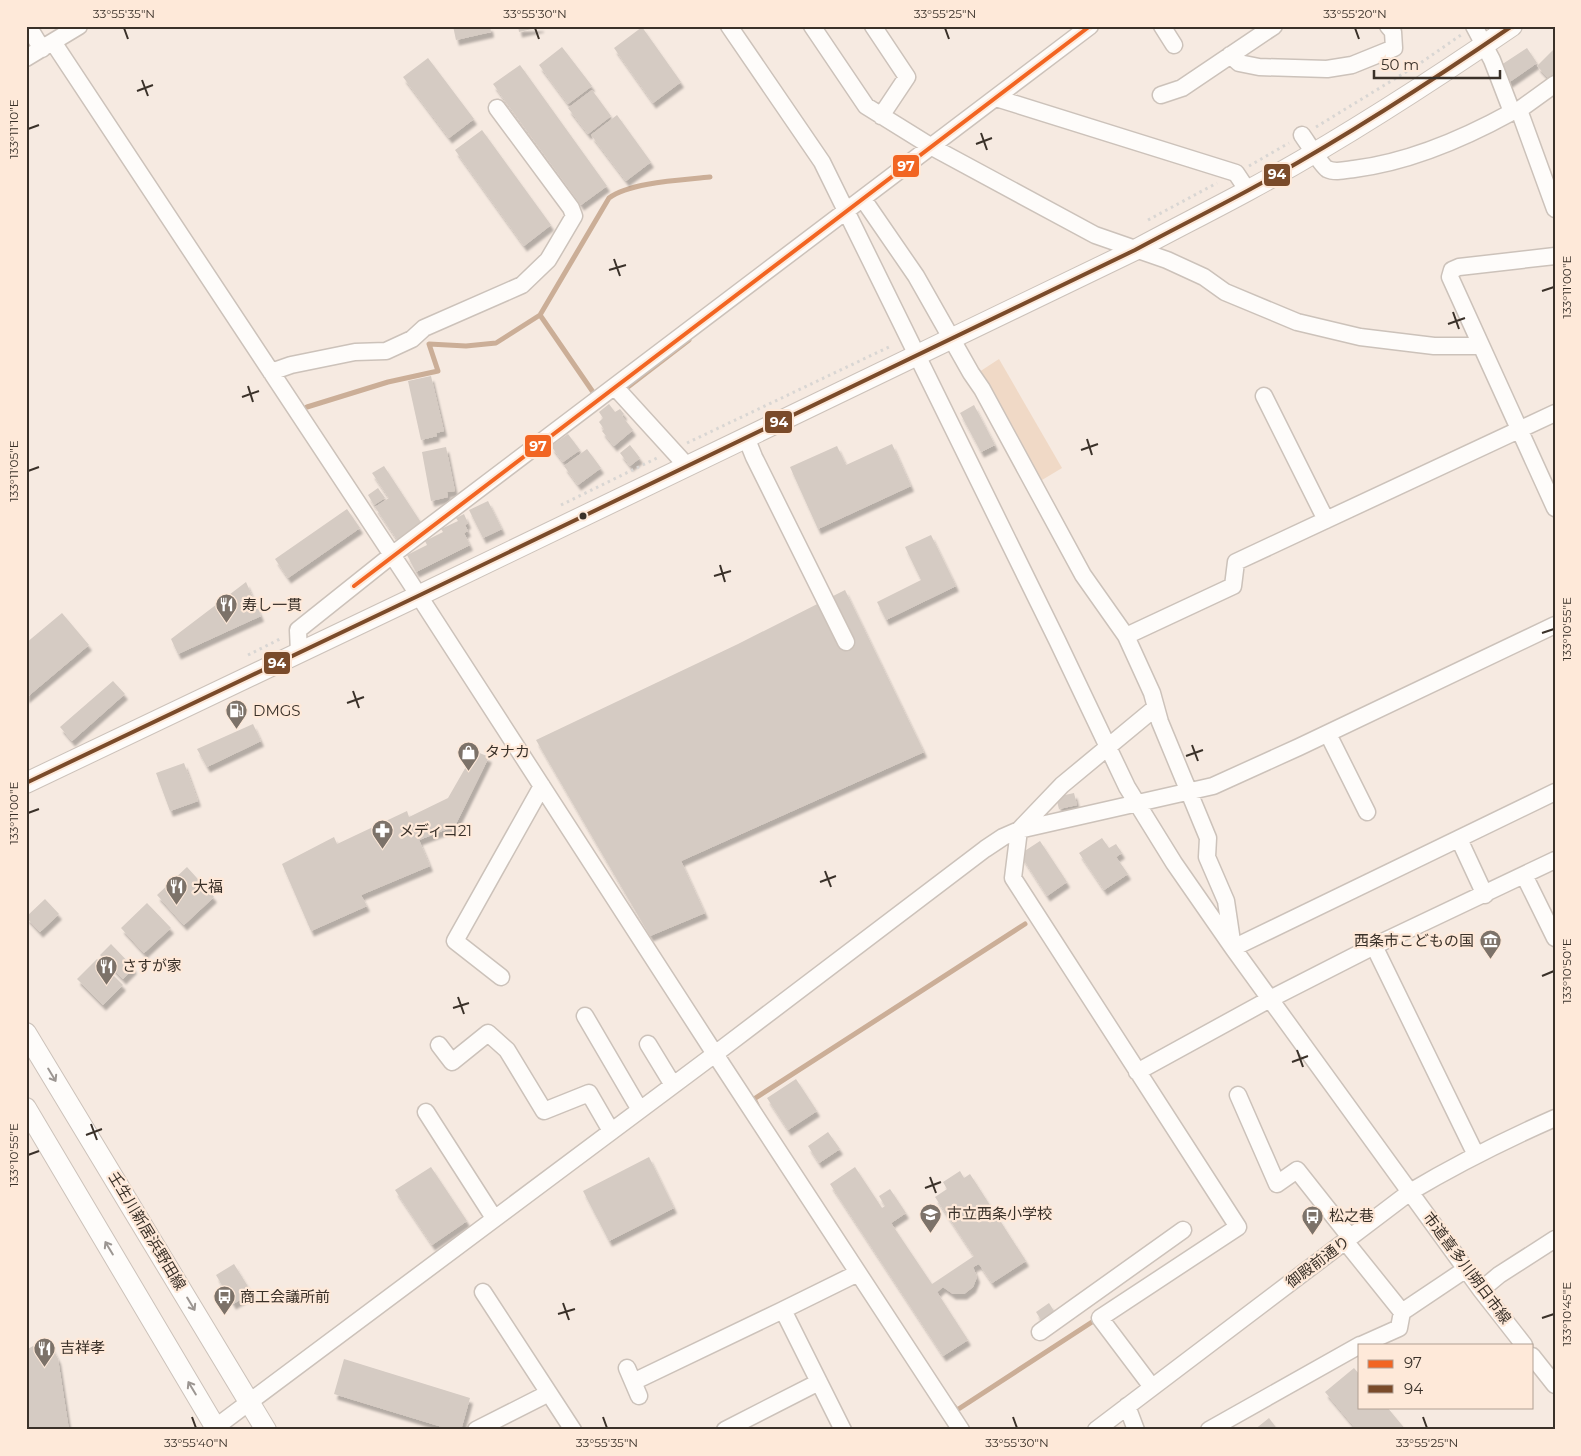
<svg xmlns="http://www.w3.org/2000/svg" width="1581" height="1456" viewBox="0 0 1581 1456" font-family="Montserrat,'Noto Sans JP',sans-serif">
<style>
.green{fill:#f0d9c6}
.lines{fill:none;stroke-linecap:round;stroke-linejoin:round}
.stream{stroke:#cbae97;stroke-width:5}
.building{fill:#d5cbc3;filter:url(#shadow)}
.minor-casing{stroke:#ccc2ba;stroke-width:19}
.major-casing{stroke:#ccc2ba;stroke-width:22}
.path{stroke:#d9d6d3;stroke-width:3;stroke-dasharray:2.5 4;stroke-linecap:butt}
.minor{stroke:#fefcfa;stroke-width:16}
.major{stroke:#fefcfa;stroke-width:20}
.bus-1-casing{stroke:#fee9d9;stroke-width:8}
.bus-2-casing{stroke:#fee9d9;stroke-width:8}
.bus-1{stroke:#f26522;stroke-width:4}
.bus-2{stroke:#7a4b2a;stroke-width:4}
.oneway{stroke:#9c9692}
.ticks{fill:none;stroke:#3a3129;stroke-width:2}
.bus-dot{fill:#3a3129;stroke:#fee9d9;stroke-width:2}
.labels{text-anchor:middle;stroke-width:4.5;stroke-linejoin:round;paint-order:stroke}
.poi-label{font-size:15px;fill:#3a3129;stroke:#fee9d9;text-anchor:start}
.street-label{font-size:15px;fill:#3a3129;stroke:#fee9d9}
.line-badge{stroke:#fee9d9;stroke-width:2}
.badge-label{font-size:14px;text-anchor:middle;font-weight:bold;fill:#fff}
.neatline{fill:none;stroke:#3a3129;stroke-width:2}
.ticks-label{font-size:12px;text-anchor:middle;fill:#3a3129}
</style>
<defs>
<filter id="shadow"><feDropShadow dx="3" dy="5.5" stdDeviation="1" flood-color="#0004"/></filter>
</defs>
<rect width="100%" height="100%" fill="#f6eae1"/>
<path class="green" d="M999,359L1062,468L1037,483L976,374Z"/>
<g class="lines">
<path class="stream" d="M540,315L595,395
M624,390L689,340
M307,407L388,382L438,371L429,344L466,346L496,343L540,315L609,198C630,182 683,180 710,177
M757,1105L754,1099L1025,924
M953,1405L957,1410L1092,1322"/>
</g>
<path class="building" d="M453,26H490L491,32L456,40Z
M518,26H541V27L519,32Z
M642,27L681,82L653,103L614,48Z
M562,47L592,86L568,104L539,65Z
M1527,48L1537,63L1508,83L1498,67Z
M1555,48V75L1550,80L1537,66Z
M428,58L474,119L449,138L403,77Z
M520,65L607,186L581,205L493,84Z
M592,90L611,116L588,134L568,108Z
M617,115L651,162L626,181L591,135Z
M482,130L551,225L524,246L455,150Z
M431,376L444,431L436,433L437,436L421,440L408,381Z
M609,404L615,412L620,409L624,414L622,416L633,430L614,446L602,431L604,429L599,422L603,418L599,412Z
M974,405L995,445L981,452L960,413Z
M568,434L580,450L563,462L551,446Z
M892,444L911,486L818,529L790,467L837,446L846,465Z
M630,445L640,458L630,466L620,453Z
M446,447L455,491L447,492L448,497L431,501L422,452Z
M587,449L601,468L578,485L564,466Z
M384,466L422,524L398,541L375,507L389,498L372,473Z
M378,488L385,498L374,505L368,495Z
M488,501L502,529L483,538L469,510Z
M347,509L360,528L288,578L275,559Z
M464,514L468,523L465,525L468,531L464,533L470,545L416,572L407,555L427,545L425,541L443,532L441,529L458,521L456,518Z
M931,535L956,586L886,620L877,602L921,580L905,547Z
M246,582L261,616L178,654L171,639Z
M845,590L924,752L681,861L705,913L650,936L536,740L738,644Z
M62,613L89,645L26,698V643Z
M113,681L125,694L72,741L60,727Z
M253,724L261,741L207,767L197,749Z
M475,751L489,757L455,826L419,840L430,866L361,895L367,906L311,931L282,864L334,837L337,844L407,811L409,817L448,798Z
M184,763L198,801L170,811L156,773Z
M1074,793L1077,805L1059,809L1056,797Z
M1102,838L1109,848L1116,844L1122,853L1116,857L1128,874L1104,890L1079,853Z
M1040,841L1067,882L1047,896L1020,854Z
M187,867L214,897L184,925L157,895Z
M45,899L59,914L40,932L26,917Z
M147,903L171,928L144,953L121,928Z
M111,944L134,968L123,979L100,955Z
M97,959L123,985L103,1005L77,979Z
M796,1079L817,1111L788,1130L767,1098Z
M828,1132L840,1149L819,1163L808,1146Z
M649,1157L674,1208L609,1241L583,1191Z
M431,1167L467,1221L432,1245L395,1190Z
M855,1167L882,1208L885,1206L879,1196L890,1189L906,1213L891,1223L932,1284L974,1256L935,1197L947,1189L943,1182L960,1171L964,1178L970,1174L1026,1261L992,1283L979,1264L973,1267L977,1277L973,1287L964,1294H953L943,1287L937,1292L968,1340L943,1356L830,1184Z
M234,1264L252,1293L233,1304L216,1275Z
M1049,1303L1054,1311L1041,1320L1036,1312Z
M47,1338L58,1359L69,1430H26V1350Z
M344,1359L470,1398L461,1430H452L334,1394Z
M1354,1368L1360,1375V1407H1387L1406,1430H1357L1325,1392Z
M1269,1418L1278,1430H1254Z"/>
<g class="lines">
<defs>
<path id="minor" d="M28,26L42,49
M729,26L822,162L1057,640L1127,787L1174,863L1233,948L1481,1290L1524,1345
M812,26L866,106L932,147L1095,235L1167,260L1204,277L1225,292L1297,322L1360,337L1434,346H1481
M873,26L907,77L881,116
M1162,26L1174,45
M1474,26L1492,60L1512,112L1519,110L1555,84
M53,42L408,579L715,1054L961,1430
M1230,55L1239,63L1259,67L1327,69L1352,65L1394,48L1393,32L1388,26
M26,58L79,26
M1161,95L1182,88L1274,26
M996,98L1236,173L1248,191
M1519,110L1555,209
M1302,135C1307,142 1322,166 1327,169C1335,173 1346,170 1354,169C1410,162 1463,139 1512,112
M863,199L916,276L971,373L982,389L1083,575L1126,636L1152,693L1160,722L1208,838L1207,857L1226,901L1233,948L1555,792
M1555,256L1459,267L1452,270L1450,277L1555,508
M271,372L291,365L355,352L386,351L412,339L424,328L522,285L548,260L574,216L571,208L497,108
M615,387L687,466
M1264,396L1326,520
M746,437L754,457L846,642
M1126,636L1233,586L1236,562L1555,413
M299,653L298,630L392,555L1090,26
M1328,734L1367,812
M1459,839L1485,895
M1524,875L1555,938
M1374,946L1476,1155
M501,977L455,941L542,786
M585,1016L640,1110
M648,1044L673,1085
M439,1045L452,1062L488,1033L507,1050L544,1111L589,1093L611,1131
M1137,1072L1270,999L1374,946L1555,860
M1238,1095L1277,1184L1297,1170L1350,1237
M426,1112L494,1218
M1345,1241L1402,1312L1399,1328L1361,1345
M1481,1290L1499,1275L1555,1239
M483,1292L573,1430
M1402,1312L1466,1269
M1040,1332L1183,1230
M1532,1356L1555,1385
M627,1368L639,1396
M633,1382L783,1310
M1152,1387L1100,1318L1238,1227L1013,878L1019,830L1062,785L1155,708
M1127,1406L1136,1430
M212,1430L715,1054L985,849L1003,837L1019,830L1213,786L1299,747L1555,625
M476,1430L549,1393
M725,1430L819,1382
M843,1430L783,1310L858,1273
M1096,1430L1410,1192C1457,1164 1505,1140 1555,1118
M1209,1430L1360,1345"/>
<path id="major" d="M26,783L418,596L1135,250C1172,230 1210,211 1247,191C1338,142 1426,85 1512,26
M26,1033L266,1430
M26,1108L217,1430"/>
</defs>
<use href="#minor" class="minor-casing"/>
<use href="#major" class="major-casing"/>
<path class="path" d="M1316,127L1419,64L1461,35
M1249,166L1289,143
M1148,220L1217,183
M687,443L891,346
M561,505L659,457
M248,655L282,638"/>
<use href="#minor" class="minor"/>
<use href="#major" class="major"/>
<defs>
<path id="bus-1" d="M354,586L1090,26"/>
<path id="bus-2" d="M26,783L418,596L1135,250C1172,230 1210,211 1247,191C1338,142 1426,85 1512,26"/>
</defs>
<use href="#bus-1" class="bus-1-casing"/>
<use href="#bus-2" class="bus-2-casing"/>
<use href="#bus-1" class="bus-1"/>
<use href="#bus-2" class="bus-2"/>
</g>
<defs><path id="oneway-shaft" d="M-6 0H5M1.5-3L5.5 0L1.5 3" fill="none" stroke-width="1.6" stroke-linecap="round" stroke-linejoin="round" transform="scale(1.25)"/></defs>
<g class="oneway">
<use href="#oneway-shaft" transform="translate(52 1075) rotate(59)"/>
<use href="#oneway-shaft" transform="translate(109 1248) rotate(-121)"/>
<use href="#oneway-shaft" transform="translate(191 1304) rotate(59)"/>
<use href="#oneway-shaft" transform="translate(192 1388) rotate(-121)"/>
</g>
<path class="ticks" d="M124,28L128,39M535,28L539,39M945,28L949,39M1355,28L1359,39M142,80L148,96M137,91L153,85M28,129L39,125M981,133L987,150M976,144L992,138M614,259L620,276M609,270L626,265M1542,291L1554,287M1453,312L1459,329M1448,324L1465,318M248,386L253,402M242,397L259,391M1087,439L1092,455M1081,450L1098,444M28,471L39,467M720,565L725,582M714,576L731,571M1542,633L1554,629M353,691L359,708M347,703L364,697M1192,745L1198,761M1186,756L1203,750M28,813L39,809M825,871L831,887M820,882L836,876M1542,976L1554,971M458,997L464,1014M453,1008L469,1003M1297,1050L1303,1067M1292,1062L1308,1056M91,1124L97,1140M86,1135L102,1129M28,1155L39,1151M930,1177L936,1193M925,1188L941,1182M563,1303L569,1320M558,1314L575,1309M1542,1318L1554,1314M192,1417L196,1428M603,1417L607,1428M1013,1417L1017,1428M1423,1417L1427,1428"/>
<defs>
<symbol id="restaurant-pin" viewBox="-11 -11 22 30"><path d="M0 17L-7.5 6A9.5 9.5 0 1 1 7.5 6Z" fill="#7c7269" stroke="#fee9d9"/><path d="M-5-6h1v4h1v-4h1v4h1v-4h1v5L-1.5 .5V6h-2V.5L-5-1ZM5-6V6H3V1.5H1.5Q1.5-4 5-6Z" fill="#fff"/></symbol>
<symbol id="fuel-pin" viewBox="-11 -11 22 30"><path d="M0 17L-7.5 6A9.5 9.5 0 1 1 7.5 6Z" fill="#7c7269" stroke="#fee9d9"/><path d="M-5.5-6h7V0h2V4h1.3V-2.5L3-4.5l.8-.8L6-3V5H2.5V1h-1V6h-7ZM-4.2-4.7v3.2H.2V-4.7Z" fill="#fff"/></symbol>
<symbol id="shop-pin" viewBox="-11 -11 22 30"><path d="M0 17L-7.5 6A9.5 9.5 0 1 1 7.5 6Z" fill="#7c7269" stroke="#fee9d9"/><path d="M-5-2.5h2.3a2.7 3.5 0 0 1 5.4 0H5L5.5 6h-11ZM-1.5-2.5h3a1.5 2.3 0 0 0-3 0Z" fill="#fff"/></symbol>
<symbol id="pharmacy-pin" viewBox="-11 -11 22 30"><path d="M0 17L-7.5 6A9.5 9.5 0 1 1 7.5 6Z" fill="#7c7269" stroke="#fee9d9"/><path d="M-2-6h4v4h4v4h-4v4h-4v-4h-4v-4h4Z" fill="#fff"/></symbol>
<symbol id="museum-pin" viewBox="-11 -11 22 30"><path d="M0 17L-7.5 6A9.5 9.5 0 1 1 7.5 6Z" fill="#7c7269" stroke="#fee9d9"/><path d="M0-6L6-3V-2H-6V-3ZM-5-1h2V3h-2ZM-1-1h2V3h-2ZM3-1h2V3H3ZM-6 4H6V6H-6Z" fill="#fff"/></symbol>
<symbol id="school-pin" viewBox="-11 -11 22 30"><path d="M0 17L-7.5 6A9.5 9.5 0 1 1 7.5 6Z" fill="#7c7269" stroke="#fee9d9"/><path d="M0-5L7-2L0 1L-7-2ZM-4 1L0 2.5L4 1V4Q0 6-4 4Z" fill="#fff"/></symbol>
<symbol id="bus-pin" viewBox="-11 -11 22 30"><path d="M0 17L-7.5 6A9.5 9.5 0 1 1 7.5 6Z" fill="#7c7269" stroke="#fee9d9"/><path d="M-5-6H5V4H4V6H2V4H-2V6H-4V4H-5ZM-3.5-4V0h7V-4ZM-3.5 1.2v1.5H-2V1.2ZM2 1.2v1.5H3.5V1.2Z" fill="#fff"/></symbol>
</defs>
<g fill-rule="evenodd">
<use href="#restaurant-pin" x="214" y="592" width="25" height="34"/>
<use href="#fuel-pin" x="224" y="698" width="25" height="34"/>
<use href="#shop-pin" x="456" y="740" width="25" height="34"/>
<use href="#pharmacy-pin" x="370" y="818" width="25" height="34"/>
<use href="#restaurant-pin" x="164" y="874" width="25" height="34"/>
<use href="#museum-pin" x="1478" y="928" width="25" height="34"/>
<use href="#restaurant-pin" x="94" y="954" width="25" height="34"/>
<use href="#school-pin" x="918" y="1202" width="25" height="34"/>
<use href="#bus-pin" x="1300" y="1204" width="25" height="34"/>
<use href="#bus-pin" x="212" y="1284" width="25" height="34"/>
<use href="#restaurant-pin" x="32" y="1336" width="25" height="34"/>
</g>
<circle class="bus-dot" cx="583" cy="516" r="4.5"/>
<g class="labels">
<g class="poi-label">
<text x="242" y="610">寿し一貫</text>
<text x="253" y="716">DMGS</text>
<text x="485" y="757">タナカ</text>
<text x="399" y="836">メディコ21</text>
<text x="193" y="892">大福</text>
<text x="1474" y="946" text-anchor="end">西条市こどもの国</text>
<text x="122" y="971">さすが家</text>
<text x="947" y="1219">市立西条小学校</text>
<text x="1329" y="1221">松之巷</text>
<text x="240" y="1302">商工会議所前</text>
<text x="60" y="1353">吉祥孝</text>
</g>
<g class="street-label">
<text transform="translate(147 1231) rotate(59)" y="5">壬生川新居浜野田線</text>
<text transform="translate(1318 1262) rotate(-37)" y="5">御殿前通り</text>
<text transform="translate(1467 1268) rotate(53)" y="5">市道喜多川朔日市線</text>
</g>
</g>
<g class="line-badge">
<rect x="892" y="154" width="28" height="24" rx="5" fill="#f26522"/>
<rect x="1263" y="163" width="28" height="24" rx="5" fill="#7a4b2a"/>
<rect x="764" y="410" width="29" height="24" rx="5" fill="#7a4b2a"/>
<rect x="524" y="434" width="28" height="24" rx="5" fill="#f26522"/>
<rect x="263" y="651" width="28" height="24" rx="5" fill="#7a4b2a"/>
</g>
<g class="badge-label">
<text x="906" y="171">97</text>
<text x="1277" y="179">94</text>
<text x="779" y="427">94</text>
<text x="538" y="451">97</text>
<text x="277" y="668">94</text>
</g>
<rect width="1581" height="1456" fill="none" stroke="#fee9d9" stroke-width="55"/>
<rect x="1358" y="1344" width="175" height="65" fill="#fee9d9" stroke="#b09f93"/>
<rect x="1368" y="1360" width="25" height="8" fill="#f26522" stroke="#b09f93"/>
<text x="1404" y="1368" font-size="15" fill="#3a3129">97</text>
<rect x="1368" y="1385" width="25" height="8" fill="#7a4b2a" stroke="#b09f93"/>
<text x="1404" y="1394" font-size="15" fill="#3a3129">94</text>
<path d="M1374 70v8h126v-8" fill="none" stroke="#3a3129" stroke-width="2.5"/>
<text x="1381" y="70" font-size="15" fill="#3a3129" stroke="#fee9d9" stroke-width="4" paint-order="stroke">50 m</text>
<rect x="28" y="28" width="1526" height="1400" class="neatline"/>
<g class="ticks-label">
<text x="124" y="18">33°55'35"N</text>
<text x="535" y="18">33°55'30"N</text>
<text x="945" y="18">33°55'25"N</text>
<text x="1355" y="18">33°55'20"N</text>
<text transform="translate(14 129) rotate(-90)" y="4">133°11'10"E</text>
<text transform="translate(1567 287) rotate(-90)" y="4">133°11'00"E</text>
<text transform="translate(14 471) rotate(-90)" y="4">133°11'05"E</text>
<text transform="translate(1567 629) rotate(-90)" y="4">133°10'55"E</text>
<text transform="translate(14 813) rotate(-90)" y="4">133°11'00"E</text>
<text transform="translate(1567 971) rotate(-90)" y="4">133°10'50"E</text>
<text transform="translate(14 1155) rotate(-90)" y="4">133°10'55"E</text>
<text transform="translate(1567 1314) rotate(-90)" y="4">133°10'45"E</text>
<text x="196" y="1447">33°55'40"N</text>
<text x="607" y="1447">33°55'35"N</text>
<text x="1017" y="1447">33°55'30"N</text>
<text x="1427" y="1447">33°55'25"N</text>
</g>
</svg>
